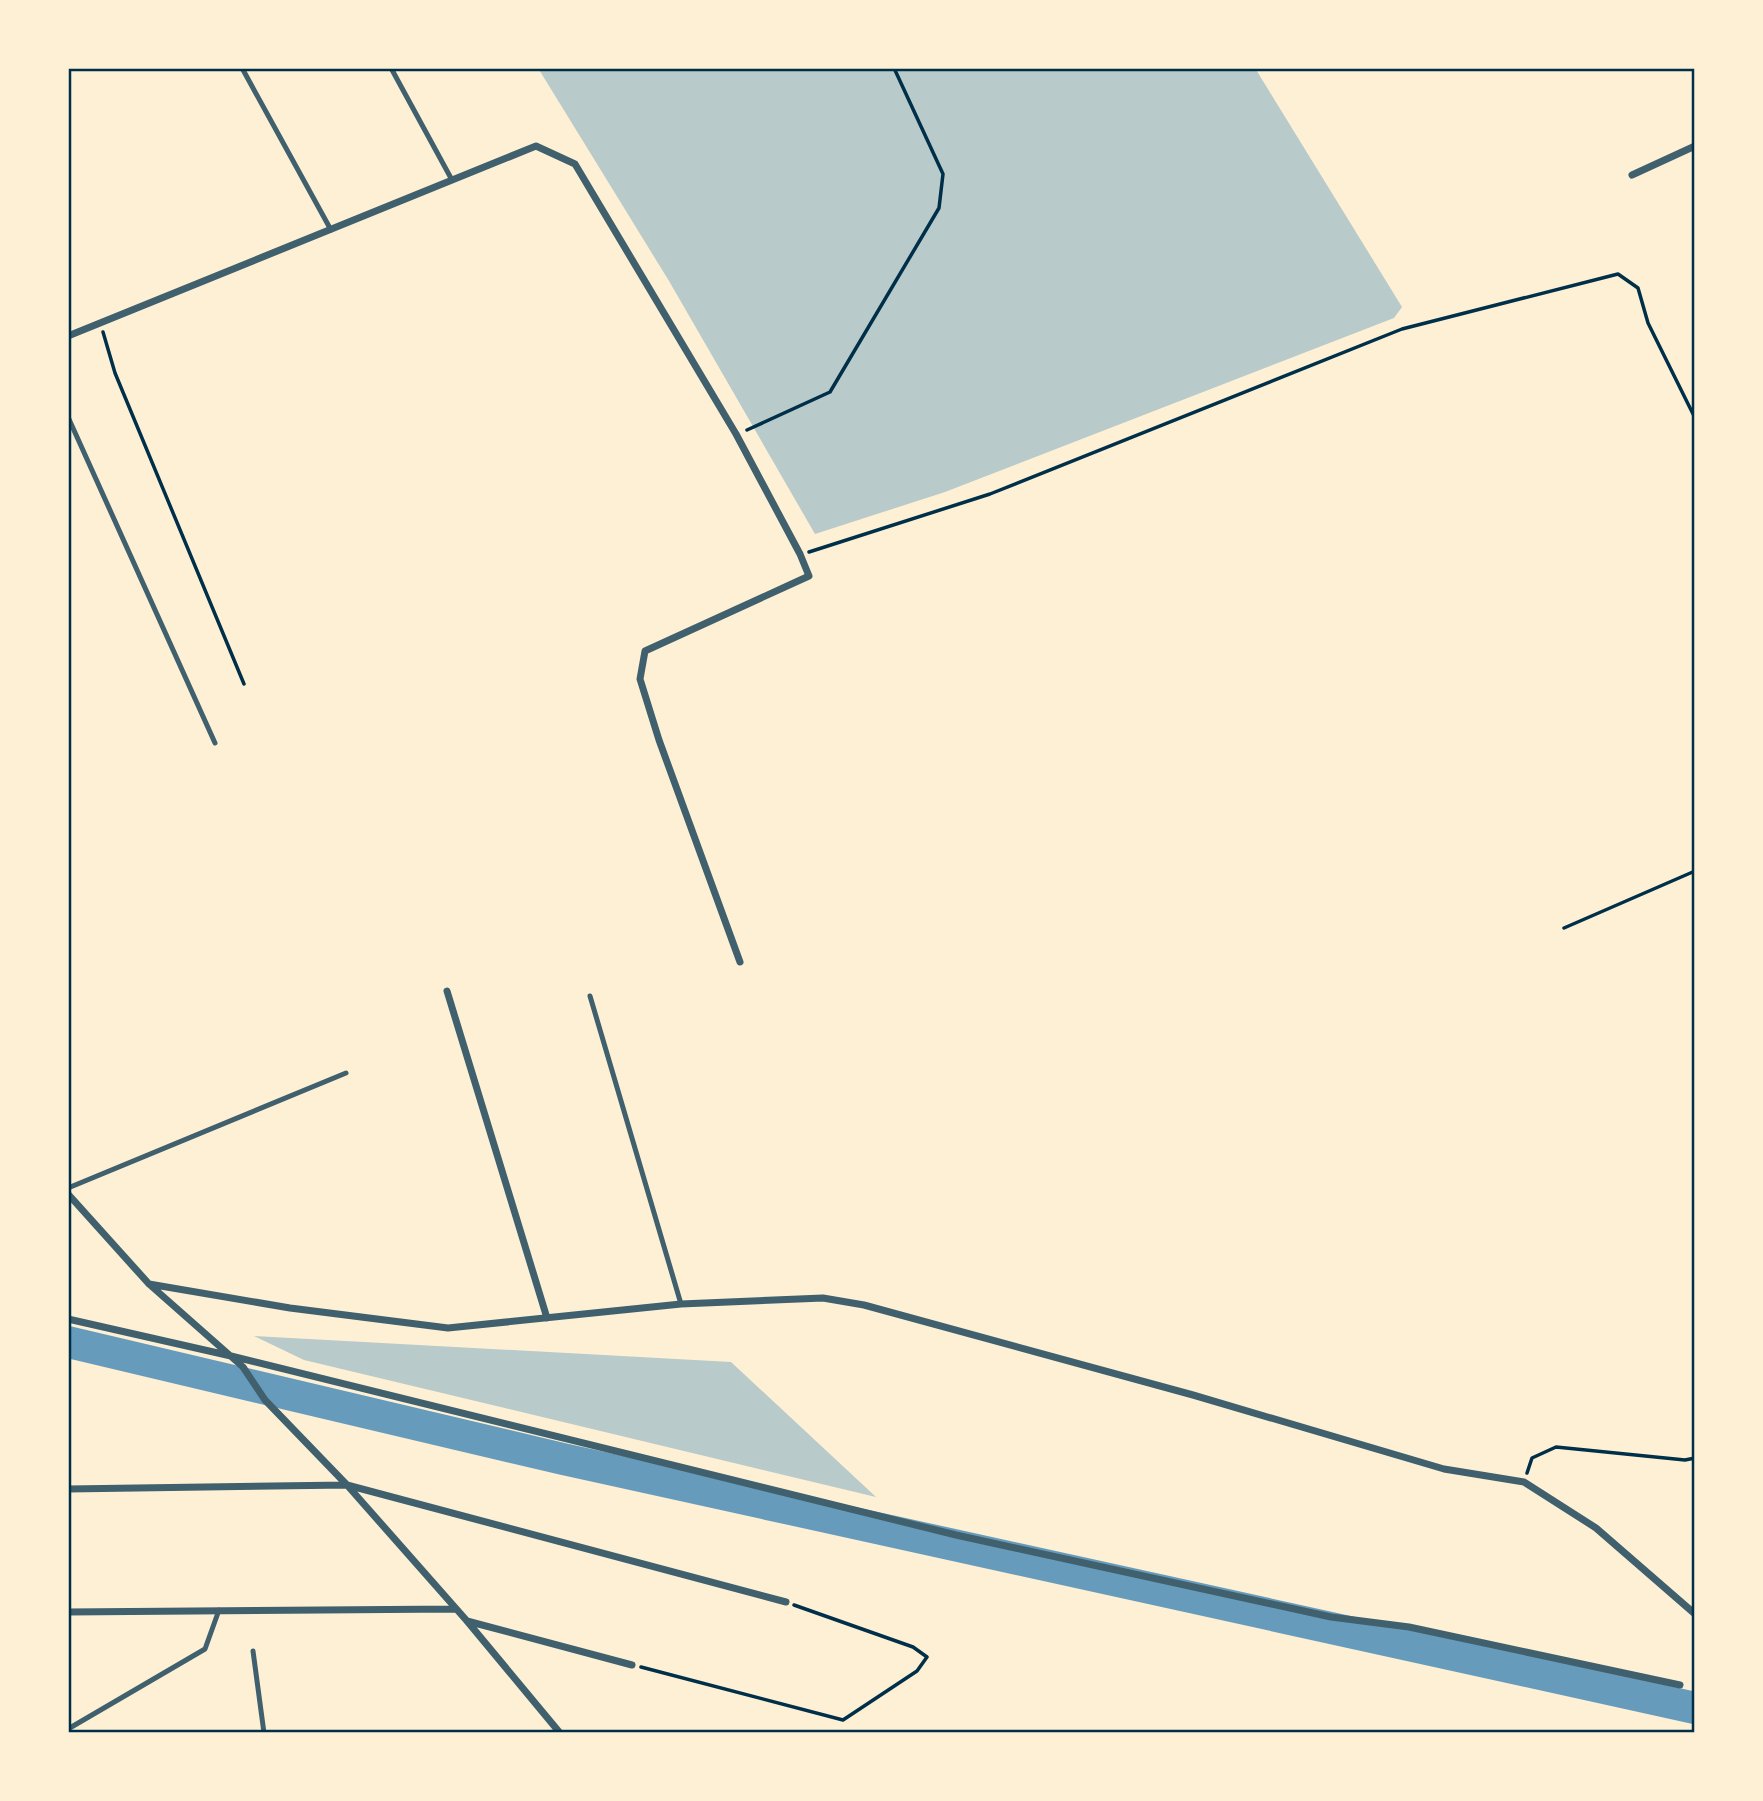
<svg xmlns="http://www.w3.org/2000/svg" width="1763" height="1801" viewBox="0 0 1763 1801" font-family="Lato,sans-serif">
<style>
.green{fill:#b9caca}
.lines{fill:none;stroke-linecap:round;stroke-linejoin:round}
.river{stroke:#669bbc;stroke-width:32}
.path{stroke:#003049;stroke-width:3.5}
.service{stroke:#3f606c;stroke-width:5}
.minor{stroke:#3f606c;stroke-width:7}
.neatline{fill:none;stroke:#003049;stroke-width:2.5}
</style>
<rect width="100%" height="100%" fill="#fdf0d5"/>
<path class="green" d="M538,68H1255L1402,307L1394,318L945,492L815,534L669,281Z
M254,1336L731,1362L876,1497L304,1360Z"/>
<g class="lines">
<path class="river" d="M68,1342L563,1459L1695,1708"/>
<path class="path" d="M103,332L115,373L244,684
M747,430L830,392L939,208L943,174L894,68
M809,552L990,494L1402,329L1618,274L1638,288L1648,323L1695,418
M1564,928L1695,871
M1527,1473L1532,1458L1556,1447L1685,1460L1695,1458
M641,1667L843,1720L917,1671L927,1657L913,1647L794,1605"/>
<path class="service" d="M242,68L331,230
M391,68L452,180
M68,417L215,743
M590,996L681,1304
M68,1188L346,1073
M253,1651L264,1733
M68,1729L205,1649L219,1610"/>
<path class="minor" d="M1632,175L1695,146
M68,336L536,146L575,164L736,434L800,554L809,576L645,651L640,679L659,740L740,962
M447,991L547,1318
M68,1194L149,1284L243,1367L265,1400L347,1485L467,1621L560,1733
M149,1284L290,1308L448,1328L681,1304L823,1298L864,1305L1193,1395L1444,1469L1524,1482L1596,1528L1695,1614
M68,1319L231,1356L956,1535L1331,1617L1409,1627L1680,1685
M68,1489L347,1485L786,1602
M68,1612L455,1609
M467,1621L632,1665"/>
</g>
<rect width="1763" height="1801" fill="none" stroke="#fdf0d5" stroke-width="140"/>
<rect x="70" y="70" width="1623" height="1661" class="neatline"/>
</svg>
